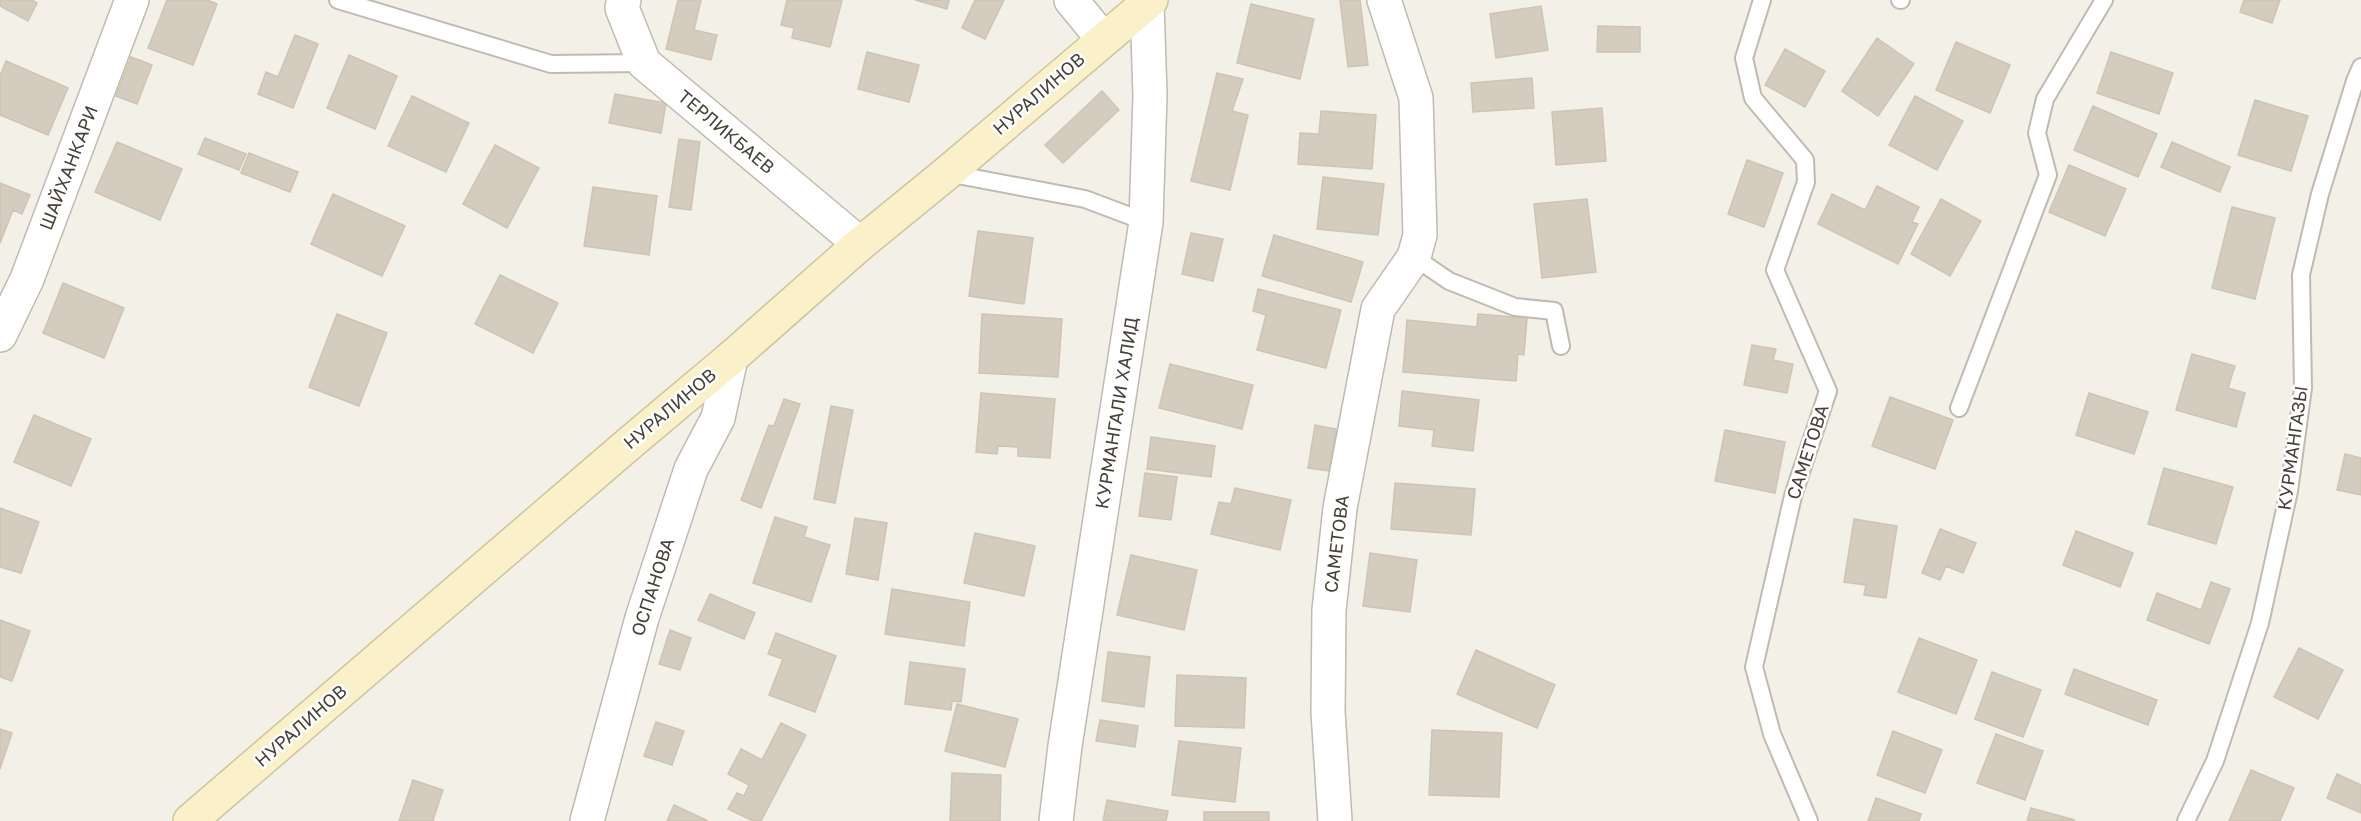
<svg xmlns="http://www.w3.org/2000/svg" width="2361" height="821" viewBox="0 0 2361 821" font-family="'Golos Text',sans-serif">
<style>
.building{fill:#d3ccbf;stroke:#cec4b2;stroke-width:1.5}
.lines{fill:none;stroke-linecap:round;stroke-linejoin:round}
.lane-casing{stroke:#c0bbae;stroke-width:20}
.street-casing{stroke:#c0bbae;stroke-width:36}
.secondary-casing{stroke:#cfc59b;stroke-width:36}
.lane{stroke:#fff;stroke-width:16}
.street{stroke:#fff;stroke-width:33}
.secondary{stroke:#faf1cb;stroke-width:33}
.labels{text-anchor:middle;stroke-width:5;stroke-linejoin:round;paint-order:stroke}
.street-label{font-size:18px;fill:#464137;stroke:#fff}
</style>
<rect width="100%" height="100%" fill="#f3f0e8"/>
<path class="building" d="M0,0H32L37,3L28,21L0,6Z
M167,0H207L217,4L193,65L148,48Z
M678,0H701L694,30L717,35L711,60L666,49Z
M787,0H842L830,47L792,38L794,28L781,25Z
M915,0H949L947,9Z
M975,0H1004L985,39L962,28Z
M1340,0H1360L1368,65L1348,67Z
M2244,0H2280L2272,23L2240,12Z
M1251,4L1314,19L1300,79L1237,63Z
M1541,6L1548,50L1496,58L1490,14Z
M1598,26L1640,27V52H1597Z
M295,35L318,44L293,108L258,94L266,72L278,77Z
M1877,38L1914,64L1878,116L1842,91Z
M1956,42L2010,65L1990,113L1936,90Z
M1785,49L1825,71L1805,107L1765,85Z
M867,52L919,65L909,102L858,89Z
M2111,52L2173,73L2159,114L2097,93Z
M349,55L397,76L375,129L327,108Z
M131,57L152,65L137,104L116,96Z
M6,61L68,88L48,135L0,115V76Z
M1217,73L1243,79L1232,111L1248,115L1230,190L1191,181Z
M1532,78L1534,108L1473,112L1471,83Z
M1102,91L1119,110L1063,163L1045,145Z
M615,94L666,103L661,133L609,123Z
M412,96L469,123L446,172L388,146Z
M1915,96L1963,121L1937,170L1889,145Z
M2255,100L2308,116L2291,171L2238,155Z
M2093,106L2157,134L2138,177L2074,150Z
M1602,108L1606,161L1556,165L1552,112Z
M1321,111L1376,115L1372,169L1298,164L1300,133L1319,134Z
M205,138L246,154L239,170L198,154Z
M679,139L700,142L691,210L669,207Z
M117,142L182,169L160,220L95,192Z
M2172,142L2230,167L2220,192L2161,167Z
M495,145L539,168L507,228L463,204Z
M249,153L298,172L290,192L241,173Z
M1747,160L1783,173L1764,227L1728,214Z
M2069,165L2126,189L2105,236L2049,212Z
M1323,177L1384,184L1378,235L1317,229Z
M0,183L30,195L22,214L13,210L0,243Z
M1877,186L1919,207L1912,222L1918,224L1898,264L1818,224L1832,194L1865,210Z
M593,187L657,196L649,255L584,246Z
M333,194L405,226L382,276L311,244Z
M1587,199L1596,272L1542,278L1534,204Z
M1941,199L1981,221L1950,276L1911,254Z
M2232,207L2275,218L2255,299L2212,288Z
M978,231L1033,238L1024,304L969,296Z
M1191,233L1223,239L1213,281L1182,274Z
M1274,235L1363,262L1351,302L1262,276Z
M500,275L558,303L533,353L475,324Z
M63,283L124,308L104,358L43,333Z
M1258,289L1341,310L1326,368L1257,350L1266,315L1253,311Z
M337,314L387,333L359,406L309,387Z
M982,314L1062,319L1058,377L979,373Z
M1478,314L1527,318L1524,355L1518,354L1516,381L1403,372L1407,320L1477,327Z
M1752,345L1776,349L1773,360L1793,364L1787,393L1744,385Z
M2192,354L2235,366L2228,388L2245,393L2236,427L2176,410Z
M1170,364L1253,385L1242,429L1159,408Z
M1402,391L1479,400L1473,451L1432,446L1434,430L1399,426Z
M981,393L1055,399L1050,458L1018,456V447L998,446L997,454L976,452Z
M2089,393L2148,412L2134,454L2076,435Z
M1890,397L1953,420L1935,469L1872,446Z
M784,399L800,404L761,508L741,500L769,425L774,426Z
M831,406L853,410L835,503L814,499Z
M34,415L91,439L71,486L14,462Z
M1315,425L1336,429L1329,471L1308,468Z
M1725,430L1785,442L1775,493L1715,481Z
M1151,437L1215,446L1211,477L1147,469Z
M2345,454L2361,458V495L2337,490Z
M2164,468L2233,487L2216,544L2148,524Z
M1145,473L1177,477L1171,520L1139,516Z
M1395,483L1475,489L1471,535L1391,529Z
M1235,488L1291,500L1280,550L1211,534L1219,502L1231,504Z
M0,508L39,522L21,573L0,567Z
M775,517L807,527L804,537L830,545L811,602L753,583Z
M855,518L887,523L878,580L846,574Z
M1854,519L1897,526L1886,598L1864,595L1866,585L1844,582Z
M1940,529L1976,543L1963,573L1946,566L1940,580L1922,573Z
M2076,531L2133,553L2120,587L2063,565Z
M975,533L1035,546L1024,596L964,583Z
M1370,553L1417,560L1410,612L1363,606Z
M1131,555L1197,570L1184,630L1117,615Z
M2211,582L2230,589L2209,644L2147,620L2157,593L2201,610Z
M892,589L970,602L964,646L885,634Z
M710,594L755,613L744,639L698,620Z
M0,620L30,631L12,681L0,677Z
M670,630L691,638L680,670L659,664Z
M776,633L836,656L815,712L769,695L783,659L768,654Z
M1919,638L1977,660L1956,714L1898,692Z
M2299,648L2343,670L2318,719L2274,697Z
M1476,650L1555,685L1537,728L1457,694Z
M1108,652L1150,657L1144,707L1102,701Z
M910,662L965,669L961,702L952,701L951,710L905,704Z
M2074,669L2157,700L2148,725L2065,694Z
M1992,672L2041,690L2023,737L1975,719Z
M1177,675L1246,678L1244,728L1175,726Z
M957,704L1018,719L1005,767L945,751Z
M1100,720L1138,726L1135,747L1096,741Z
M656,722L684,731L672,765L644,756Z
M781,723L806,735L761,821H753L728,809L737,793L744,796L749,785L728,774L741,749L762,760Z
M0,729L12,733L0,769Z
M1432,730L1502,733L1499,797L1429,795Z
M1893,731L1942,750L1925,793L1877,775Z
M1996,734L2043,751L2025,800L1977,783Z
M1179,741L1241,748L1235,802L1172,795Z
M2251,770L2294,788L2280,821H2229Z
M952,773L1001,775L1000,821H950Z
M2337,774L2361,785V813L2327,798Z
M413,780L443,790L433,820L434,821H399Z
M1876,798L1921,814L1919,821H1868Z
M1107,800L1168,811L1166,821H1103Z
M674,805L708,821H667Z
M2031,808L2075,820L2027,821Z
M1204,812H1269V821H1204Z"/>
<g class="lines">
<defs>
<path id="lane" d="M338,0L551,64L644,63
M1762,0L1744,58L1753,98L1805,160L1806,182L1775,270L1828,391L1793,496L1754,667L1772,734L1809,821
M1900,0H1901
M947,173L1085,199L1146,222
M1414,257L1449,281L1515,307L1554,311L1561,346
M1959,408L2048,175L2037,133L2045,99L2104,0
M2186,821L2215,761L2260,623L2289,491L2303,388L2301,275L2320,194L2355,81L2361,67"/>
<path id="street" d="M624,0L622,8L644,63L860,244
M1071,0L1103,39
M0,335L27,279L132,0
M587,821L642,618L691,469L718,418L731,358
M1056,821L1065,746L1146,222L1150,95L1147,3
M1335,821L1328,712L1329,610L1340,508L1378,309L1414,257L1420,235L1416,98L1384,0"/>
<path id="secondary" d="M190,821L631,442L731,358L860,244L947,173L1151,0"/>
</defs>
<use href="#lane" class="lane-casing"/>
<use href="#street" class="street-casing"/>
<use href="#secondary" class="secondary-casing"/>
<use href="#lane" class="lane"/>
<use href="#street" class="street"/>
<use href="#secondary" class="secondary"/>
</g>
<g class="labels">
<g class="street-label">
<text transform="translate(1039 94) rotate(-41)" y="6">НУРАЛИНОВ</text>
<text transform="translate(726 132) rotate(40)" y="6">ТЕРЛИКБАЕВ</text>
<text transform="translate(69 168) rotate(-69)" y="6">ШАЙХАНКАРИ</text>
<text transform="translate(670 409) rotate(-40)" y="6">НУРАЛИНОВ</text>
<text transform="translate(1117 413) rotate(-81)" y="6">КУРМАНГАЛИ ХАЛИД</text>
<text transform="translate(2293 448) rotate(-82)" y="6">КУРМАНГАЗЫ</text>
<text transform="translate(1808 452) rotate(-72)" y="6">САМЕТОВА</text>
<text transform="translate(1337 544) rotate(-83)" y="6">САМЕТОВА</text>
<text transform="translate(653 587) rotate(-72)" y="6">ОСПАНОВА</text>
<text transform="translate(301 726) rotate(-41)" y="6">НУРАЛИНОВ</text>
</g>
</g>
</svg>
